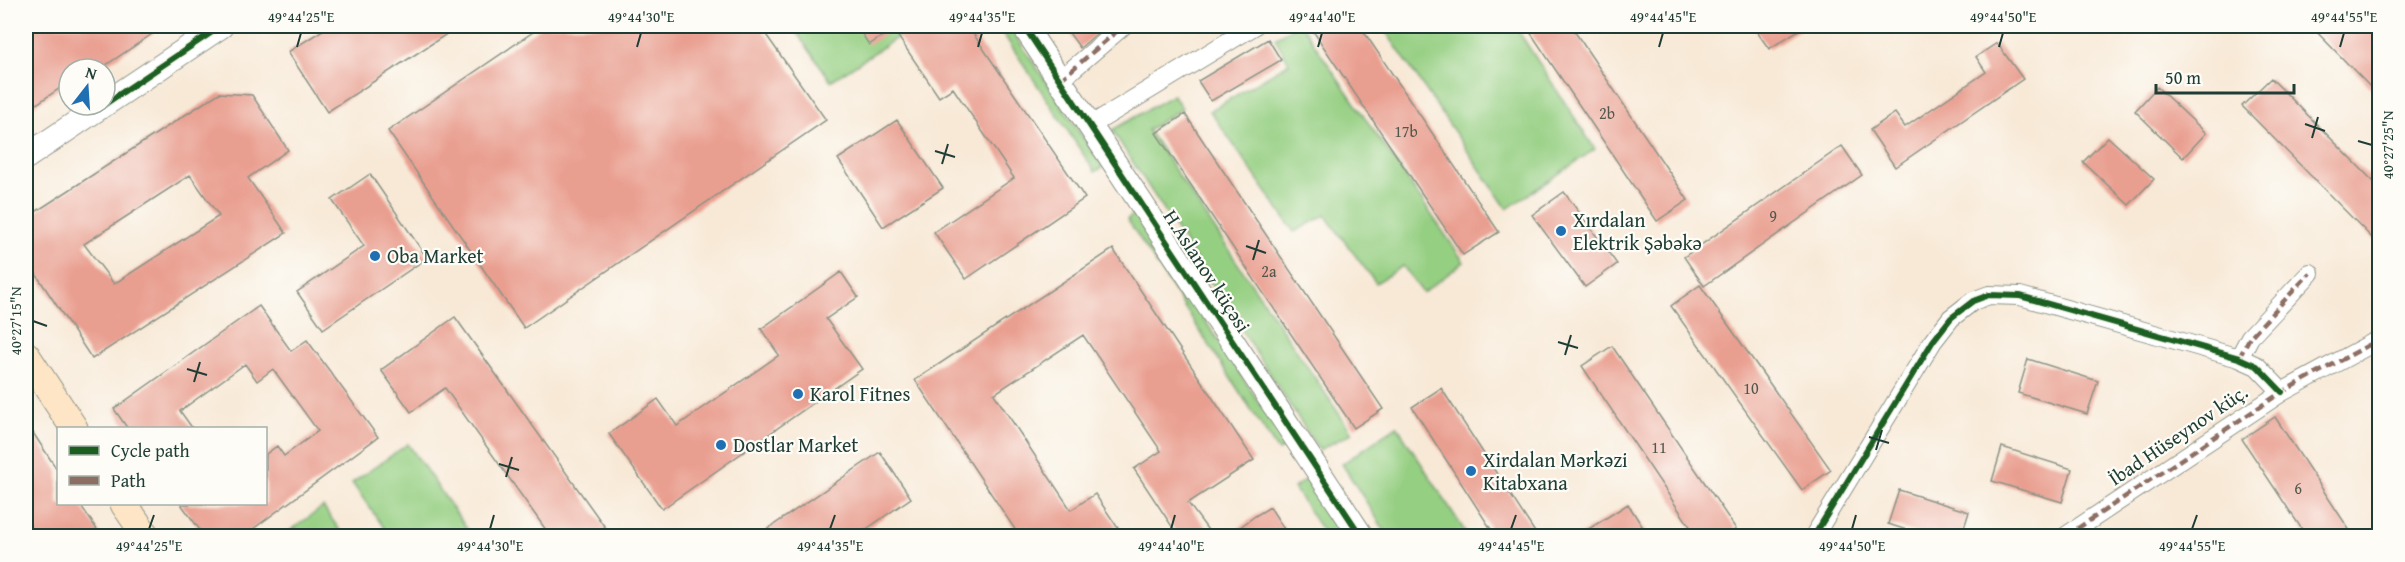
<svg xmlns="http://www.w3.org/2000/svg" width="2405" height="562" viewBox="0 0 2405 562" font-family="'Gentium Book Plus',serif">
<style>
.green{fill:#95cf82;stroke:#5a865b;stroke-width:1.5}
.building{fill:#e99f90;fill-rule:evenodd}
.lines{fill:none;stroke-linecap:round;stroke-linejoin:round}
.minor-casing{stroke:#8c9386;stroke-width:20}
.tertiary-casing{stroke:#8c9386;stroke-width:26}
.secondary-casing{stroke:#8c9386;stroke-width:29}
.minor{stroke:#fff;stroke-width:18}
.tertiary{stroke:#fff;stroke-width:24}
.secondary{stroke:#fee5c5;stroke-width:27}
.quiet{stroke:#8d6e63;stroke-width:4.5;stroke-dasharray:9 4.5;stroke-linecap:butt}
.cycleway-casing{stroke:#fdfcf7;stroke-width:10}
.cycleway{stroke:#1b5e20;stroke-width:6}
.ticks{fill:none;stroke:#1f3d34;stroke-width:2}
.poi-dot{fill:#1f6fb2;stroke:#fdfcf7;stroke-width:2}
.labels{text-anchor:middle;stroke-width:4.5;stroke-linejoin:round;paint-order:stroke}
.number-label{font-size:16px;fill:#52564b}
.poi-label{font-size:20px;fill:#1f3d34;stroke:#fdfcf7;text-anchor:start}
.street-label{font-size:20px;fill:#1f3d34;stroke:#fdfcf7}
.neatline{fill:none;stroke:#1f3d34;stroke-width:2}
.ticks-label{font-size:15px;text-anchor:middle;fill:#1f3d34}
</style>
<rect width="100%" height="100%" fill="#fdfcf7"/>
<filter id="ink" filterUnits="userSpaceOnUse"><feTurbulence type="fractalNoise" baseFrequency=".0167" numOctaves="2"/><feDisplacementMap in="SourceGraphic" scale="12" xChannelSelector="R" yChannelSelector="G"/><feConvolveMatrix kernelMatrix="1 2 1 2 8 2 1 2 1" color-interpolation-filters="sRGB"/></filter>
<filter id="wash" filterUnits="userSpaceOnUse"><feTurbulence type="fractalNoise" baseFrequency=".008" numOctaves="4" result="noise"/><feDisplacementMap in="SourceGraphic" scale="24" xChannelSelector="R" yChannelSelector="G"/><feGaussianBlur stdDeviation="1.35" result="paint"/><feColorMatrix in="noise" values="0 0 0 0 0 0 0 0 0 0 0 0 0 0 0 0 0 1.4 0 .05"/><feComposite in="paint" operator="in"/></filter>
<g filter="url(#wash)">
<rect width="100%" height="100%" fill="#f8e9d7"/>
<path class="green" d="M792,26H915L831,81Z
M998,26H1009L1103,167L1095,172Z
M1295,26H1302L1464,262L1423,293L1403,266L1376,283L1325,215L1294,232L1210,111L1289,63L1275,38Z
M1382,26H1515L1595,149L1507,209Z
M1173,95L1182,108L1148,130L1352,433L1319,450L1112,130Z
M1135,214L1288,446L1278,451L1127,219Z
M1397,426L1468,536H1388L1342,464Z
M408,444L472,536H390L352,483Z
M1306,479L1343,536H1326L1294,488Z
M323,507L344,536H283Z"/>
<g id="blocks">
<path class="building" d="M26,26H164L100,69H69V82L26,111Z
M329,26H459L327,112L288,52Z
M542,26H760L826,120L524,328L388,131Z
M857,26H968L1085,198L966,279L934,232L1014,178L953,88L939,97L893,29L869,45Z
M1064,26H1096L1100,31L1080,48Z
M1321,26H1360L1499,232L1463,255L1313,31Z
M1526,26H1571L1688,200L1657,221Z
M1753,26H1805L1769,49Z
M2311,26H2371L2379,34V96Z
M1268,39L1281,60L1211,101L1198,81Z
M1997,43L2023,79L1895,167L1870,130L1895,113L1905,127L1986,72L1976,57Z
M2271,78L2379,187V245L2242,106Z
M2157,87L2206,133L2183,158L2135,111Z
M219,93L252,95L288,150L248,178L286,233L92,359L26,259V218ZM190,175L219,216L114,284L84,244Z
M1185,114L1383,409L1354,428L1156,133Z
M897,120L943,188L883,227L838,159Z
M2108,137L2154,179L2129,205L2083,162Z
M1842,146L1862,175L1704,286L1684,257Z
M370,174L427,258L323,329L297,292L364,246L332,200Z
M1564,192L1617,264L1585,287L1532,215Z
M1113,249L1254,460L1188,503L1213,537H1179L1134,469L1161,451L1083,335L994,394L1071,510L1095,494L1124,537H1020L915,380Z
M841,272L858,297L826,319L862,369L662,509L609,434L658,399L677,426L779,355L761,329Z
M1700,285L1831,470L1802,490L1671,306Z
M259,306L291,351L307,340L378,437L242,537H205L181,504H266V454L277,446L284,456L318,431L273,369L257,381L245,364L180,411L193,429H128L114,409Z
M455,317L612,537H551L445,388L411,412L381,370Z
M1612,346L1736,529L1724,537H1697L1582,366Z
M2028,359L2098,381L2087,414L2018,393Z
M1441,388L1538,537H1496L1412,407Z
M2275,417L2354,537H2307L2242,439Z
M26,422L58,471V504H80L102,537H37L26,519Z
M2002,447L2072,469L2062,502L1992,481Z
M880,452L911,498L855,537H756Z
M1899,490L1969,512L1961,537H1929L1888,524Z
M1628,504L1649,537H1576Z
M1270,507L1289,537H1227L1255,516Z"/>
</g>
</g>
<g filter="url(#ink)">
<use href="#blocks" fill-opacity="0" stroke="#8c9386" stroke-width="1.5"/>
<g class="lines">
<defs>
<path id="minor" d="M1060,80L1123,26
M1091,125L1254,26
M2239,358L2250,337L2310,273
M1814,536L1933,341L1951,318L1973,301L1989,295L2020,296L2239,358L2257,366L2282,392
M2066,536L2282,392L2380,339"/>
<path id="tertiary" d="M1024,26L1361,536
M105,104L221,26
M26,157L103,105"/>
<path id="secondary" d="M26,355L74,428
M124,504L146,536"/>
</defs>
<use href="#minor" class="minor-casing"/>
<use href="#tertiary" class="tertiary-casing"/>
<use href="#secondary" class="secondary-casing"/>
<use href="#minor" class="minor"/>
<use href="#tertiary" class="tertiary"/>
<use href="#secondary" class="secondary"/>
<path class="quiet" d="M1060,80L1123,26
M2239,358L2250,337L2310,273
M2066,536L2282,392L2380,339"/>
<defs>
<path id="cycleway" d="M1024,26L1361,536
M105,104L221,26
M1814,536L1933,341L1951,318L1973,301L1989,295L2020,296L2239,358L2257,366L2282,392"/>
</defs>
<use href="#cycleway" class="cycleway-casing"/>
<use href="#cycleway" class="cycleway"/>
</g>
</g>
<path class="ticks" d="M297,47L301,33M637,47L641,33M978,47L982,33M1318,47L1322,33M1659,47L1663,33M1999,47L2003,33M2340,47L2344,33M2305,124L2325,131M2312,138L2318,117M2358,141L2372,145M935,151L955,157M942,164L948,144M1246,246L1266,253M1253,260L1259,240M33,321L47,326M1558,342L1578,348M1565,355L1571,335M187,369L207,375M194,382L200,362M1869,437L1889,443M1876,450L1882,430M499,464L519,470M506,477L512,457M149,529L154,515M490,529L494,515M830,529L835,515M1171,529L1175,515M1511,529L1516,515M1852,529L1856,515M2192,529L2197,515"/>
<g class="poi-dot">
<circle cx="1561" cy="231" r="6"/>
<circle cx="375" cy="256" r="6"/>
<circle cx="798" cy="394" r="6"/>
<circle cx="721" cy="445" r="6"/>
<circle cx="1471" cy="471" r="6"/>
</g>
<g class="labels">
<g class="number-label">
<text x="1607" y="119">2b</text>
<text x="1406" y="137">17b</text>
<text x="1773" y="222">9</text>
<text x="1269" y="277">2a</text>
<text x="1751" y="394">10</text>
<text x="1659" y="453">11</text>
<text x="2298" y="494">6</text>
</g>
<g class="poi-label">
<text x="1573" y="227">Xırdalan<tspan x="1573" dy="23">Elektrik Şəbəkə</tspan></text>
<text x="387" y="263">Oba Market</text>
<text x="810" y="401">Karol Fitnes</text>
<text x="733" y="452">Dostlar Market</text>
<text x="1483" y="467">Xirdalan Mərkəzi<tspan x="1483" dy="23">Kitabxana</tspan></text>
</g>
<g class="street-label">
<text transform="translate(1207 271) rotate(57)" y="7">H.Aslanov küçəsi</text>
<text transform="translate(2178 435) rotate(-34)" y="7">İbad Hüseynov küç.</text>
</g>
</g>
<rect width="2405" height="562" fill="none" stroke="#fdfcf7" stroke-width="66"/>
<rect x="57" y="427" width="210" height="78" fill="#fdfcf7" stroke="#a4b0a9" stroke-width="1.5"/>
<rect x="69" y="446" width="30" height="9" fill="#1b5e20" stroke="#a4b0a9" stroke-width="1.5"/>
<text x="111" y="457" font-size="18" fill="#1f3d34">Cycle path</text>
<rect x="69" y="476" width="30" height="9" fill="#8d6e63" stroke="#a4b0a9" stroke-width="1.5"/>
<text x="111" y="487" font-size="18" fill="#1f3d34">Path</text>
<g transform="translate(87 87) rotate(17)"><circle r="28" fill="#fdfcf7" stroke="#a4b0a9" stroke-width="1.5"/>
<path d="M0-4.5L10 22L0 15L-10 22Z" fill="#1f6fb2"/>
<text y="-9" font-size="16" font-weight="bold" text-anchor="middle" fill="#1f3d34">N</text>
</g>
<path d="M2156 84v9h138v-9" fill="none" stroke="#1f3d34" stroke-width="3"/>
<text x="2165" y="84" font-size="18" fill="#1f3d34" stroke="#fdfcf7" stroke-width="4.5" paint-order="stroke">50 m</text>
<rect x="33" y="33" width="2339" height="496" class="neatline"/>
<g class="ticks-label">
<text x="301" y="22">49°44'25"E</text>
<text x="641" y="22">49°44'30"E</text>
<text x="982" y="22">49°44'35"E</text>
<text x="1322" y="22">49°44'40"E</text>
<text x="1663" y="22">49°44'45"E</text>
<text x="2003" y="22">49°44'50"E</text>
<text x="2344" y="22">49°44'55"E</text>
<text transform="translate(2388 145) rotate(-90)" y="5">40°27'25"N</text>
<text transform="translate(16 321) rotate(-90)" y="5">40°27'15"N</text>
<text x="149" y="551">49°44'25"E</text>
<text x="490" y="551">49°44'30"E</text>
<text x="830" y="551">49°44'35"E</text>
<text x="1171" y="551">49°44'40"E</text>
<text x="1511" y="551">49°44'45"E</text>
<text x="1852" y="551">49°44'50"E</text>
<text x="2192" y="551">49°44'55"E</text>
</g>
</svg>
